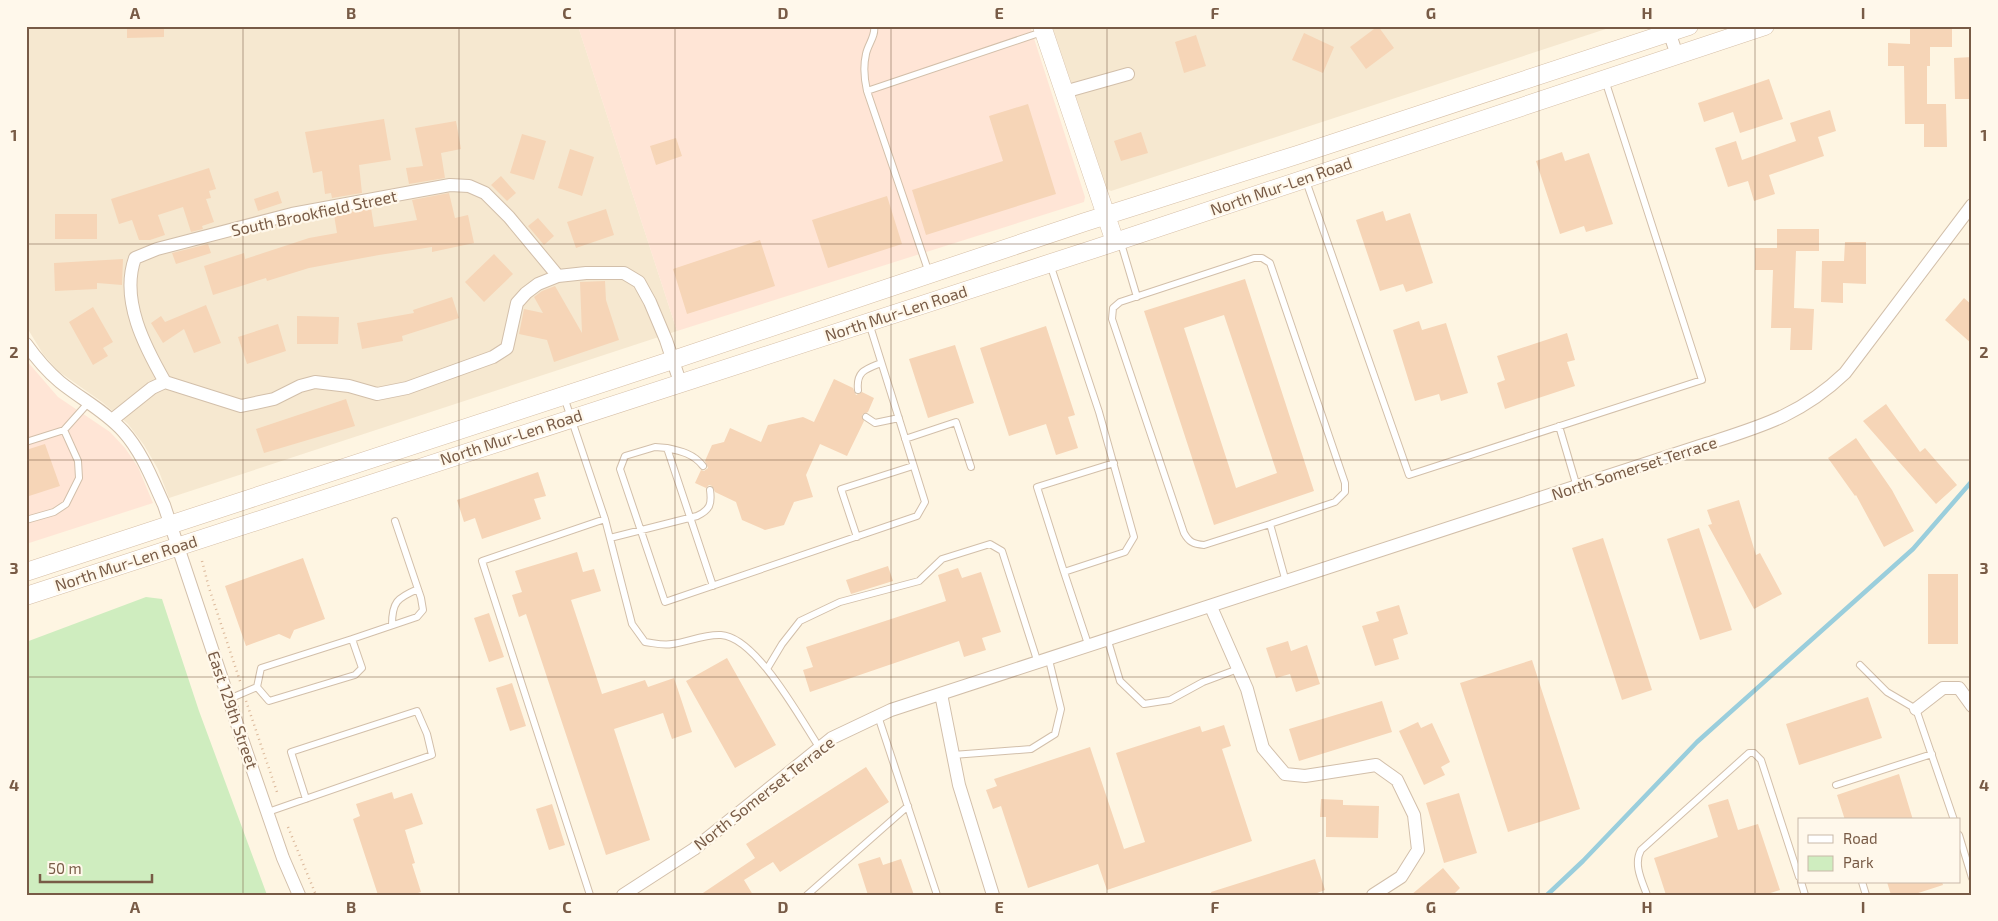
<svg xmlns="http://www.w3.org/2000/svg" width="1998" height="921" viewBox="0 0 1998 921" font-family="'Exo 2',sans-serif">
<style>
.residential{fill:#f6e8d0}
.commercial{fill:#ffe5d6}
.green{fill:#cfedbf}
.lines{fill:none;stroke-linecap:round;stroke-linejoin:round}
.stream{stroke:#9acedc;stroke-width:4.5}
.building{fill:#f6d5b7;fill-rule:evenodd}
.lane-casing{stroke:#d2bfaa;stroke-width:8}
.street-casing{stroke:#d2bfaa;stroke-width:14}
.secondary-casing{stroke:#d6bfa7;stroke-width:19}
.path{stroke:#dbb89a;stroke-width:2.5;stroke-dasharray:1 4;stroke-linecap:butt}
.lane{stroke:#fff;stroke-width:6}
.street{stroke:#fff;stroke-width:12}
.secondary{stroke:#fff;stroke-width:18}
.grid{fill:none;stroke:#785b46;stroke-width:1;stroke-opacity:0.55}
.labels{text-anchor:middle;stroke-width:4.5;stroke-linejoin:round;paint-order:stroke}
.street-label{font-size:16px;fill:#785b46;stroke:#fff8eb}
.neatline{fill:none;stroke:#785b46;stroke-width:2}
.grid-label{font-size:16px;text-anchor:middle;font-weight:bold;fill:#785b46}
</style>
<rect width="100%" height="100%" fill="#fef5e2"/>
<path class="residential" d="M26,26H578L677,331L169,498L158,469L144,445L128,424L102,402L58,371L43,354L26,326Z
M1052,26H1615L1111,191L1107,189Z"/>
<path class="commercial" d="M578,26H1030L1085,197L1084,202L677,331Z
M26,360L58,397L110,432L125,448L138,467L153,503L26,544Z"/>
<path class="green" d="M146,597L162,599L199,711L267,895H26V642Z"/>
<g class="lines">
<path class="stream" d="M1547,895L1583,861L1697,742L1913,549L1972,481"/>
</g>
<path class="building" d="M127,26H164V37L127,38Z
M1378,26L1394,48L1366,69L1350,47Z
M1910,26H1952V47H1930V66H1927V104H1946L1947,147H1924V124H1905L1904,66H1888V43L1910,44Z
M1304,33L1334,47L1323,73L1292,60Z
M1196,35L1206,66L1184,73L1175,42Z
M1972,57V99H1955L1954,58Z
M1769,79L1783,119L1740,133L1733,112L1704,122L1698,103Z
M1028,104L1056,194L926,235L912,190L1003,161L989,116Z
M1830,110L1836,131L1818,137L1824,156L1769,175L1775,194L1754,201L1748,181L1728,187L1715,148L1736,141L1742,160L1796,141L1790,123Z
M384,119L391,160L359,165L362,193L332,198L331,193L325,194L322,171L313,173L305,132Z
M456,121L461,149L441,153L445,178L409,184L406,168L423,166L415,128Z
M1141,132L1148,153L1121,161L1114,141Z
M522,134L546,141L534,180L510,173Z
M676,138L682,156L656,165L650,146Z
M570,149L594,157L582,196L558,188Z
M1562,152L1565,161L1589,153L1613,224L1586,232L1584,226L1560,234L1536,161Z
M209,168L216,189L209,191L211,198L206,199L214,222L202,226L203,229L191,232L183,207L158,215L165,235L150,240H139L132,220L119,224L111,199Z
M501,176L516,193L507,201L491,185Z
M278,191L282,203L258,211L254,199Z
M449,193L455,218L468,215L474,243L432,252V247L379,255L309,268L267,281L266,278L213,295L204,266L244,253L245,259L309,238L337,233L334,215L371,208L374,227L417,220L412,200Z
M887,196L902,244L828,268L812,220Z
M606,209L614,235L576,248L567,222Z
M1383,211L1386,221L1410,213L1433,283L1406,292L1403,284L1380,291L1356,220Z
M55,214H97V239H55Z
M538,218L554,236L544,245L528,226Z
M1777,229H1819V251H1796L1794,308L1814,309L1812,350H1790L1791,328H1771L1773,270H1755V248H1777Z
M760,240L775,286L687,314L673,269Z
M1845,242H1866V284L1843,283V303L1821,302L1822,261H1844Z
M208,244L211,253L176,264L172,253Z
M494,254L513,274L484,302L465,282Z
M123,259L122,285L97,283V289L55,291L54,263Z
M1245,279L1314,491L1214,525L1144,311ZM1224,315L1277,473L1236,488L1184,328Z
M605,281L606,300L619,340L554,362L547,340L519,334L524,309L543,313L534,297L542,291L555,286L582,333L580,282Z
M452,297L459,318L402,336L403,341L362,349L357,323L414,313L413,310Z
M1964,298L1972,305V344L1945,320Z
M206,305L221,343L194,353L184,329L163,343L151,323L161,316L165,322Z
M93,307L113,342L103,348L108,356L93,365L69,322Z
M297,316L339,317L338,344H297Z
M1419,321L1422,330L1446,323L1468,393L1441,401L1439,394L1415,401L1393,330Z
M278,324L286,351L247,364L238,337Z
M1046,326L1075,415L1068,417L1078,448L1056,455L1046,424L1009,436L980,348Z
M1567,333L1575,360L1567,362L1575,386L1505,409L1497,383L1505,380L1497,356Z
M955,345L974,403L928,418L909,359Z
M834,379L853,388L856,395L862,392L874,398L868,412L862,415L864,421L847,456L820,444L806,475L813,497L794,502L784,525L765,530L742,520L736,502L715,492L712,486L709,485L706,488L695,483L701,470L704,471L708,468L705,461L712,445L724,442L730,428L761,442L768,425L803,417L814,422Z
M346,399L355,426L264,453L256,429Z
M1886,404L1920,452L1925,448L1957,485L1936,504L1863,421Z
M1856,438L1892,490L1914,531L1884,547L1856,495L1855,496L1828,458Z
M45,444L60,486L26,497V450Z
M538,472L546,496L534,499L541,519L482,539L475,518L464,522L457,500Z
M1739,500L1756,555L1760,553L1782,594L1754,609L1708,525L1712,524L1707,510Z
M1699,528L1732,630L1700,640L1667,539Z
M1603,538L1652,690L1622,700L1572,548Z
M577,552L583,572L594,569L601,591L571,600L602,694L645,680L648,687L674,678L692,732L672,739L663,713L614,729L650,840L606,855L526,614L519,617L512,595L522,592L515,571Z
M303,558L325,619L294,630L290,639L279,634L246,646L225,586Z
M888,566L893,581L851,594L846,580Z
M958,568L962,578L981,572L1001,632L982,638L986,650L964,657L959,641L810,692L803,670L813,667L806,647L946,601L938,575Z
M1928,574H1958V644H1928Z
M1399,605L1408,634L1393,639L1399,659L1375,666L1362,626L1379,621L1376,612Z
M489,613L504,657L489,662L474,618Z
M1288,641L1291,651L1307,645L1320,684L1296,692L1290,674L1276,678L1266,648Z
M727,658L776,745L735,768L686,681Z
M1532,660L1580,809L1508,832L1460,683Z
M512,683L526,726L510,731L496,688Z
M1868,697L1882,738L1799,765L1786,724Z
M1382,701L1392,732L1299,761L1289,729Z
M1418,722L1421,728L1432,723L1450,762L1441,767L1445,775L1424,785L1399,731Z
M1224,725L1231,746L1222,749L1252,841L1107,890L1098,864L1028,888L1001,806L993,809L986,790L997,786L994,779L1090,747L1124,849L1145,842L1116,753L1200,726L1202,732Z
M866,767L889,802L780,872L773,862L744,880L753,895H700L755,858L746,844Z
M1899,774L1913,820H1845L1837,795Z
M392,792L394,799L412,793L423,824L405,830L415,863L412,864L421,892L412,895H378L353,819L360,816L356,804Z
M1459,793L1477,853L1444,863L1426,803Z
M1321,799L1343,800V805L1379,806L1378,838L1326,837V817H1320Z
M1728,799L1738,830L1758,824L1780,890L1764,895H1666L1654,858L1718,837L1708,805Z
M552,804L565,845L549,850L536,809Z
M880,857L883,865L901,859L914,895H868L858,864Z
M1315,859L1325,890L1312,895H1212L1211,892Z
M1443,868L1460,888L1453,895H1411Z
M1887,882H1942L1943,885L1912,895H1891Z"/>
<g class="lines">
<defs>
<path id="lane" d="M874,26C876,36 868,44 866,54C863,67 864,78 867,91L929,273
M867,91L1042,32
M1306,181L1409,475L1702,380L1605,80
M1120,240L1137,297
M1050,264L1099,412L1134,537L1125,552L1064,572L1089,647
M858,390C856,371 866,369 881,363
M564,397L605,519L632,624L645,642C654,643 663,646 672,644C688,642 704,634 721,635C756,637 800,718 819,747
M866,417L875,423L899,418
M1559,426L1577,487
M905,439L956,422L971,467
M26,442L64,430L89,402
M667,448C681,451 694,454 703,466
M26,520L54,512L66,504L79,478L78,461L64,430
M1270,524L1335,502L1345,492V483L1270,263L1262,258H1254L1120,302L1113,308L1112,319L1184,533C1189,542 1193,544 1204,545L1270,524L1286,582
M857,537L841,489L913,466
M610,538L697,516C710,510 712,504 710,490
M1064,572L1037,487L1114,463
M713,586L667,448L655,447L625,456L620,469L665,602L917,516L925,502L869,323
M392,625C392,602 397,598 418,589
M352,639L417,617L423,610L421,598L395,521
M1108,641L1120,681L1144,704L1170,700L1203,682L1238,669
M1860,665L1887,692L1916,709L1954,820
M767,669L782,644L800,621L840,602L919,581L942,559L990,544L1002,551L1038,663
M229,699L257,687L261,668L352,639L362,668L355,675L269,701L257,687
M878,716L937,895
M953,755L1031,749L1055,734L1061,709L1049,660
M1836,785L1932,754
M268,812L432,755L427,734L417,711L291,752L306,799
M1959,835L1972,878
M1801,882L1805,895
M1862,882L1866,895
M590,895L482,561L605,519
M807,895L908,806
M1647,895C1642,881 1633,864 1641,850L1749,753H1754L1761,760L1799,877"/>
<path id="street" d="M1667,26L1677,55
M1064,92L1128,74
M26,344C36,358 47,371 60,382C81,399 105,411 123,431C142,452 152,479 164,505L242,739L283,858L299,895
M165,382C145,347 120,300 135,258L157,249L292,214L450,185L469,186L485,193L509,217L558,276
M112,420L152,388L165,382L241,406L274,399L300,386L315,382L349,386L377,394L407,388L493,357L507,348L517,303L526,293L538,284L558,276L586,273H624L639,282L650,302L666,340L680,382
M1211,607L1247,689L1263,748L1285,774L1305,776L1376,765L1397,780L1414,815L1418,850L1401,877L1373,895
M941,694L959,785L993,895
M1916,709L1943,688H1959L1972,706
M623,895L694,849L832,738L891,710L1700,446C1758,427 1799,417 1845,373L1972,205"/>
<path id="secondary" d="M1042,26L1115,242
M26,572L673,360L1085,222L1297,155L1689,26
M26,596L1094,249L1765,26"/>
</defs>
<use href="#lane" class="lane-casing"/>
<use href="#street" class="street-casing"/>
<use href="#secondary" class="secondary-casing"/>
<path class="path" d="M202,561L209,588L241,684
M246,701L278,795
M288,827L316,895"/>
<use href="#lane" class="lane"/>
<use href="#street" class="street"/>
<use href="#secondary" class="secondary"/>
</g>
<path class="grid" d="M243,26V895M459,26V895M675,26V895M891,26V895M1107,26V895M1323,26V895M1539,26V895M1755,26V895M26,244H1972M26,460H1972M26,677H1972"/>
<g class="labels">
<g class="street-label">
<text transform="translate(1281 186) rotate(-19)" y="6">North Mur-Len Road</text>
<text transform="translate(314 213) rotate(-12)" y="6">South Brookfield Street</text>
<text transform="translate(896 313) rotate(-18)" y="6">North Mur-Len Road</text>
<text transform="translate(511 437) rotate(-18)" y="6">North Mur-Len Road</text>
<text transform="translate(1634 468) rotate(-18)" y="6">North Somerset Terrace</text>
<text transform="translate(126 563) rotate(-18)" y="6">North Mur-Len Road</text>
<text transform="translate(233 710) rotate(71)" y="6">East 129th Street</text>
<text transform="translate(764 793) rotate(-38)" y="6">North Somerset Terrace</text>
</g>
</g>
<rect width="1998" height="921" fill="none" stroke="#fff8eb" stroke-width="55"/>
<rect x="1798" y="818" width="162" height="65" fill="#fff8eb" stroke="#c9b9a9"/>
<rect x="1808" y="835" width="25" height="8" fill="#ffffff" stroke="#c9b9a9"/>
<text x="1843" y="844" font-size="15" fill="#785b46">Road</text>
<rect x="1808" y="856" width="25" height="15" fill="#cfedbf" stroke="#c9b9a9"/>
<text x="1843" y="868" font-size="15" fill="#785b46">Park</text>
<path d="M40 874v8h112v-8" fill="none" stroke="#785b46" stroke-width="2.5"/>
<text x="48" y="874" font-size="15" fill="#785b46" stroke="#fff8eb" stroke-width="4" paint-order="stroke">50 m</text>
<rect x="28" y="28" width="1942" height="866" class="neatline"/>
<g class="grid-label">
<text x="135" y="19">A</text>
<text x="351" y="19">B</text>
<text x="567" y="19">C</text>
<text x="783" y="19">D</text>
<text x="999" y="19">E</text>
<text x="1215" y="19">F</text>
<text x="1431" y="19">G</text>
<text x="1647" y="19">H</text>
<text x="1863" y="19">I</text>
<text x="14" y="141">1</text>
<text x="1984" y="141">1</text>
<text x="14" y="358">2</text>
<text x="1984" y="358">2</text>
<text x="14" y="574">3</text>
<text x="1984" y="574">3</text>
<text x="14" y="791">4</text>
<text x="1984" y="791">4</text>
<text x="135" y="913">A</text>
<text x="351" y="913">B</text>
<text x="567" y="913">C</text>
<text x="783" y="913">D</text>
<text x="999" y="913">E</text>
<text x="1215" y="913">F</text>
<text x="1431" y="913">G</text>
<text x="1647" y="913">H</text>
<text x="1863" y="913">I</text>
</g>
</svg>
